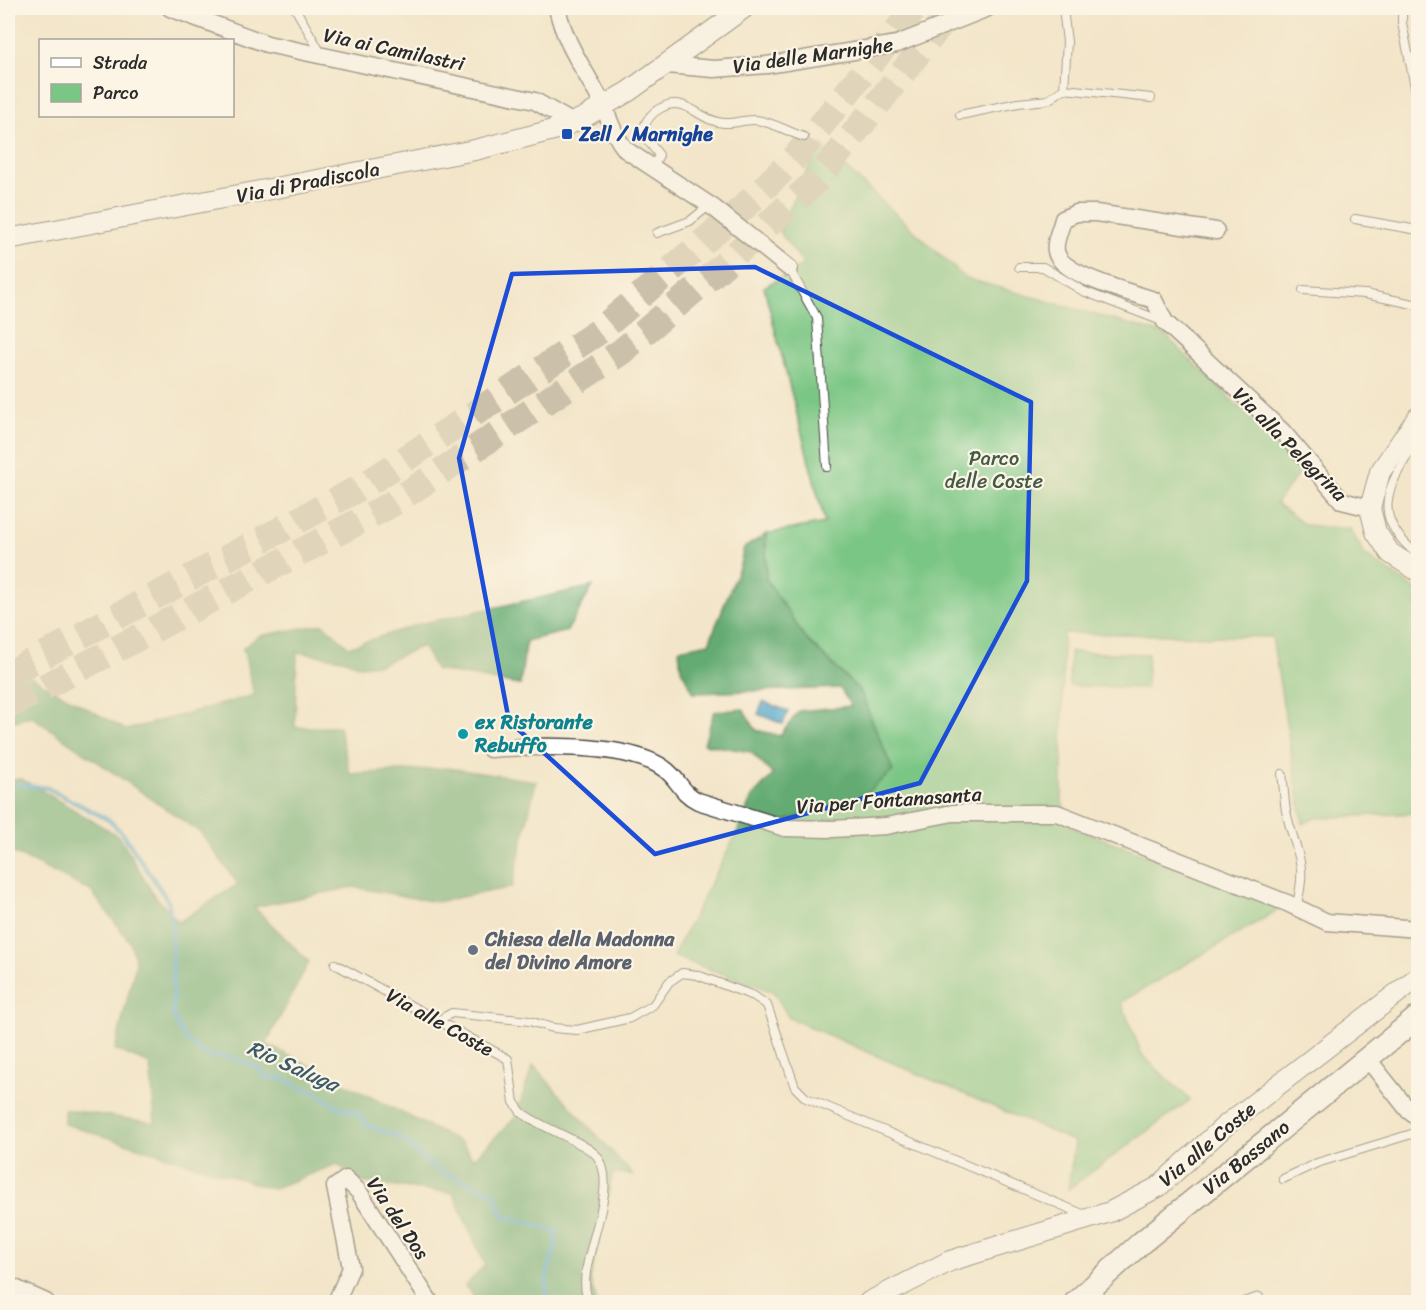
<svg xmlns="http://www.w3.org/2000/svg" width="1426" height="1310" viewBox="0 0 1426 1310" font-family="Sriracha,sans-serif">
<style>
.green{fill:#7ac684;stroke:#527858;stroke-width:1.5}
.forest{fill:#63ab72;stroke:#476b4e;stroke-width:1.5}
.water{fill:#4fa5cb;stroke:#3d687b;stroke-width:1.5}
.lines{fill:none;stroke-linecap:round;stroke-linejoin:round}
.stream{stroke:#4fa5cb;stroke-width:4.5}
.trunk-tunnel{stroke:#cbc0a9;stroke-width:27;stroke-dasharray:27 14;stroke-linecap:butt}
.service-casing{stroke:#494743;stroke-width:10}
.minor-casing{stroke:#494743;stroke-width:19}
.tertiary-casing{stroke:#494743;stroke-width:22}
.secondary-casing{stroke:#494743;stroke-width:25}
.service{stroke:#fff;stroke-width:8}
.minor{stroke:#fff;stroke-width:16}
.tertiary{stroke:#fff;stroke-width:20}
.secondary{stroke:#fff;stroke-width:22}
.marked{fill:none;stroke:#1d4ed8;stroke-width:4.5;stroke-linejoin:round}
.transit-dot{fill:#1a4fb4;stroke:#fcf5e5;stroke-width:2}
.culture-dot{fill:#0f9aa8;stroke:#fcf5e5;stroke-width:2}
.worship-dot{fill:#6b7280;stroke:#fcf5e5;stroke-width:2}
.labels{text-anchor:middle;stroke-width:4.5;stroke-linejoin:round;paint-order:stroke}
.street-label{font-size:20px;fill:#2b2b2b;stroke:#fcf5e5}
.transit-label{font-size:20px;font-weight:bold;fill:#164399;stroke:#fcf5e5;text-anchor:start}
.park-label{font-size:20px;fill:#435a46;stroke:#fcf5e5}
.culture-label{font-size:20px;font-weight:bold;fill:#0d838f;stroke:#fcf5e5;text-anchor:start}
.worship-label{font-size:20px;font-weight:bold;fill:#5b616d;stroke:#fcf5e5;text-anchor:start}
.water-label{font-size:21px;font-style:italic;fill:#395c6b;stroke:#fcf5e5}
</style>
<rect width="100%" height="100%" fill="#fcf5e5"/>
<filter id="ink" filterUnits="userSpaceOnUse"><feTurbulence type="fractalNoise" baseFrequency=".0167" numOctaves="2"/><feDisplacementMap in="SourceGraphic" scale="12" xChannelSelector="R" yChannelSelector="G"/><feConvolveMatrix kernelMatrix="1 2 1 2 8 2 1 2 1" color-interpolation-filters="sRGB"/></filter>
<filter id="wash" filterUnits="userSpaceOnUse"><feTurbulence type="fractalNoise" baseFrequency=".008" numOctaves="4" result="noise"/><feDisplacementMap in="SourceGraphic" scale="24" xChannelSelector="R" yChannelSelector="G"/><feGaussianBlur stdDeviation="1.35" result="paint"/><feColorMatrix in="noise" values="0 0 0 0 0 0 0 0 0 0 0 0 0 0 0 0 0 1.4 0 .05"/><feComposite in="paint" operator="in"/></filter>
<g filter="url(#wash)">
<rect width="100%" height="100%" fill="#f3e5c9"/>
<path class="green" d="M820,144L965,278L1164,334L1302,469L1276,503L1305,525L1350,529L1365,555L1418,591V813L1315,818L1303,824L1272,637L1063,633L1062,802L1071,827L1278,903V910L1121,1002L1142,1055L1190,1100L1068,1189L1075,1142L789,1018L774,992L673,956L736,835L857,800L860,691L806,639L765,579L766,534L825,523L764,287L804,264L779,231Z
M1070,652L1148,654L1146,688L1069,686Z"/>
<path class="forest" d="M766,534V579L806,639L860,691L893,771L857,800L736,835L752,797L773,775L751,752L704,744L714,712L743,709L756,730L780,736L799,711L851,706L840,688L694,693L681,669L679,649L709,643L740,565L744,548Z
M593,586L567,631L526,641L520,685L436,670L422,646L381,664L360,666L343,659L297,652L295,727H339L350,774L448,768L536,781L512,887L436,902L353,887L254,907L309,962L266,1044L462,1143L473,1159L515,1118L533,1065L633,1175L613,1173L590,1280L597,1302H478L465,1286L485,1265L453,1193L360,1182L337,1164L272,1189L64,1124V1109L155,1123L150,1064L115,1050L136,963L130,942L91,891L8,850V779H22L120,837L153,894L179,922L238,884L201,833L31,716L8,723V664L126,730L254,695L243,648L259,636L323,624L349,647L419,624Z"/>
<path class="water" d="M763,702L788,711L783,724L758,714Z"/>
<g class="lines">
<path class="stream" d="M8,783L47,788L109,820L124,835L168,901L172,920L173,1016L185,1039L205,1055L230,1057L255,1066L268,1078H283L296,1086L316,1093L338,1107L357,1113L368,1126L398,1136L437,1170L495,1193L503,1216L556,1231C559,1257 538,1274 550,1302"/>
</g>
</g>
<g filter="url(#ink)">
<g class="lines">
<path class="trunk-tunnel" d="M8,674L367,484L598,332L743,208L794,159L915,8
M8,706L390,505L621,352L718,270L817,180L954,8"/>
<defs>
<path id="service" d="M295,8L322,55
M1402,8V23L1418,102
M1064,89L1151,98
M960,115L1018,103L1048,100L1064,89L1067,42L1063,8
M653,167L659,155L642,133C645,122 650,113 661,108C686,94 700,122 724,123C735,124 745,119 756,120C773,122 788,132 804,137
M1355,219L1418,230
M657,233L690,221L710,205
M1019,267H1043L1083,291L1162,321
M789,268L817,318L827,467
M1303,290L1365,294L1418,305
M1418,438C1389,486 1367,513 1418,555
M1282,774C1284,786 1284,799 1286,811C1295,853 1309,861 1296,907
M335,964L508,1059L514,1102L521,1112C537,1126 587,1143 597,1156C624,1191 569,1273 590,1302
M437,1021L452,1013L529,1021L553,1028L577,1030L630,1018L653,1005L669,982L682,973L697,975L754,996L767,1005L795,1087L806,1098L1085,1215
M1283,1179L1317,1163L1418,1132
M1243,1302L1259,1297"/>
<path id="minor" d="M170,8L267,44L535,101L573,123
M557,8C566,47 585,69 603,105C610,121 614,136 626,150L714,208L789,268
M667,65L714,69L767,65L897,44L988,8
M1216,231L1096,213H1076L1063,219C1061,228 1054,242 1056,251C1059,275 1133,293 1154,300L1165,322L1282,431L1342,501L1370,508
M490,749C534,746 630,742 666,770C679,780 681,793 698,801L785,828L832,829L886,826L953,813H1057L1287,903L1327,922L1418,929
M1367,1058L1409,1111L1418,1118
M8,1285L46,1302
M336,1302L351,1268L335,1187L346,1179L359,1192L430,1302"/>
<path id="tertiary" d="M8,239L475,150L557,129L583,118L629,91L744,8
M1418,417L1380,472L1370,508L1376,532L1390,553L1418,571
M869,1302L950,1261L1110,1212L1158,1187L1225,1126L1418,977"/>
<path id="secondary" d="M1076,1302L1141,1243L1418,1017"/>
</defs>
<use href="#service" class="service-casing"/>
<use href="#minor" class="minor-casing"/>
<use href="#tertiary" class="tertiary-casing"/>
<use href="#secondary" class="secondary-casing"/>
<use href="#service" class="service"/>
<use href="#minor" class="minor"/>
<use href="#tertiary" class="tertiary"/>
<use href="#secondary" class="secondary"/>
</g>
</g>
<path d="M0 0H1426V1310H0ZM755,267L1031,402L1027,581L920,783L655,854L509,721L459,458L512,274Z" fill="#f3e5c9" fill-opacity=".55" fill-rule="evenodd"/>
<path class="marked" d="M755,267L1031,402L1027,581L920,783L655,854L509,721L459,458L512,274Z"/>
<rect class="transit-dot" x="561" y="128" width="12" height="12" rx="3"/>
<circle class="culture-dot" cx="463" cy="734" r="6"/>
<circle class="worship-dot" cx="473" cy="950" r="6"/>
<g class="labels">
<g class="street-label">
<text transform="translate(394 49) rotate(12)" y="7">Via ai Camilastri</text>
<text transform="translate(813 55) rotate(-8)" y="7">Via delle Marnighe</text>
<text transform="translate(308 182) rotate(-11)" y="7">Via di Pradiscola</text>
<text transform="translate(1290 444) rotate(45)" y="7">Via alla Pelegrina</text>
<text transform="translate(889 800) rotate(-4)" y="7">Via per Fontanasanta</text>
<text transform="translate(440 1022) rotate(29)" y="7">Via alle Coste</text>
<text transform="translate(1207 1144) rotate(-40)" y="7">Via alle Coste</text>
<text transform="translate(1246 1157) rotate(-39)" y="7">Via Bassano</text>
<text transform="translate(398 1218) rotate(56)" y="7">Via del Dos</text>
</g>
<g class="transit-label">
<text x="579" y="141">Zell / Marnighe</text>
</g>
<g class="park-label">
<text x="994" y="465">Parco<tspan x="994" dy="23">delle Coste</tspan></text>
</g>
<g class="culture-label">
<text x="475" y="729">ex Ristorante<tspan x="475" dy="23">Rebuffo</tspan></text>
</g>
<g class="worship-label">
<text x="485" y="946">Chiesa della Madonna<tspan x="485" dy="23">del Divino Amore</tspan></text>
</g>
<g class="water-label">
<text transform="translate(293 1066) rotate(24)" y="7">Rio Saluga</text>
</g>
</g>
<rect width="1426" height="1310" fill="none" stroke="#fcf5e5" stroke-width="30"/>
<rect x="39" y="39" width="195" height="78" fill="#fcf5e5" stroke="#a8a49b" stroke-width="1.5"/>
<rect x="51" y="58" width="30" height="9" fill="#ffffff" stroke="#a8a49b" stroke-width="1.5"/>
<text x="93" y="69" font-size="18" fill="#2b2b2b">Strada</text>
<rect x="51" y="84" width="30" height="18" fill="#7ac684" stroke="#a8a49b" stroke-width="1.5"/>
<text x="93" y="99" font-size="18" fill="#2b2b2b">Parco</text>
</svg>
